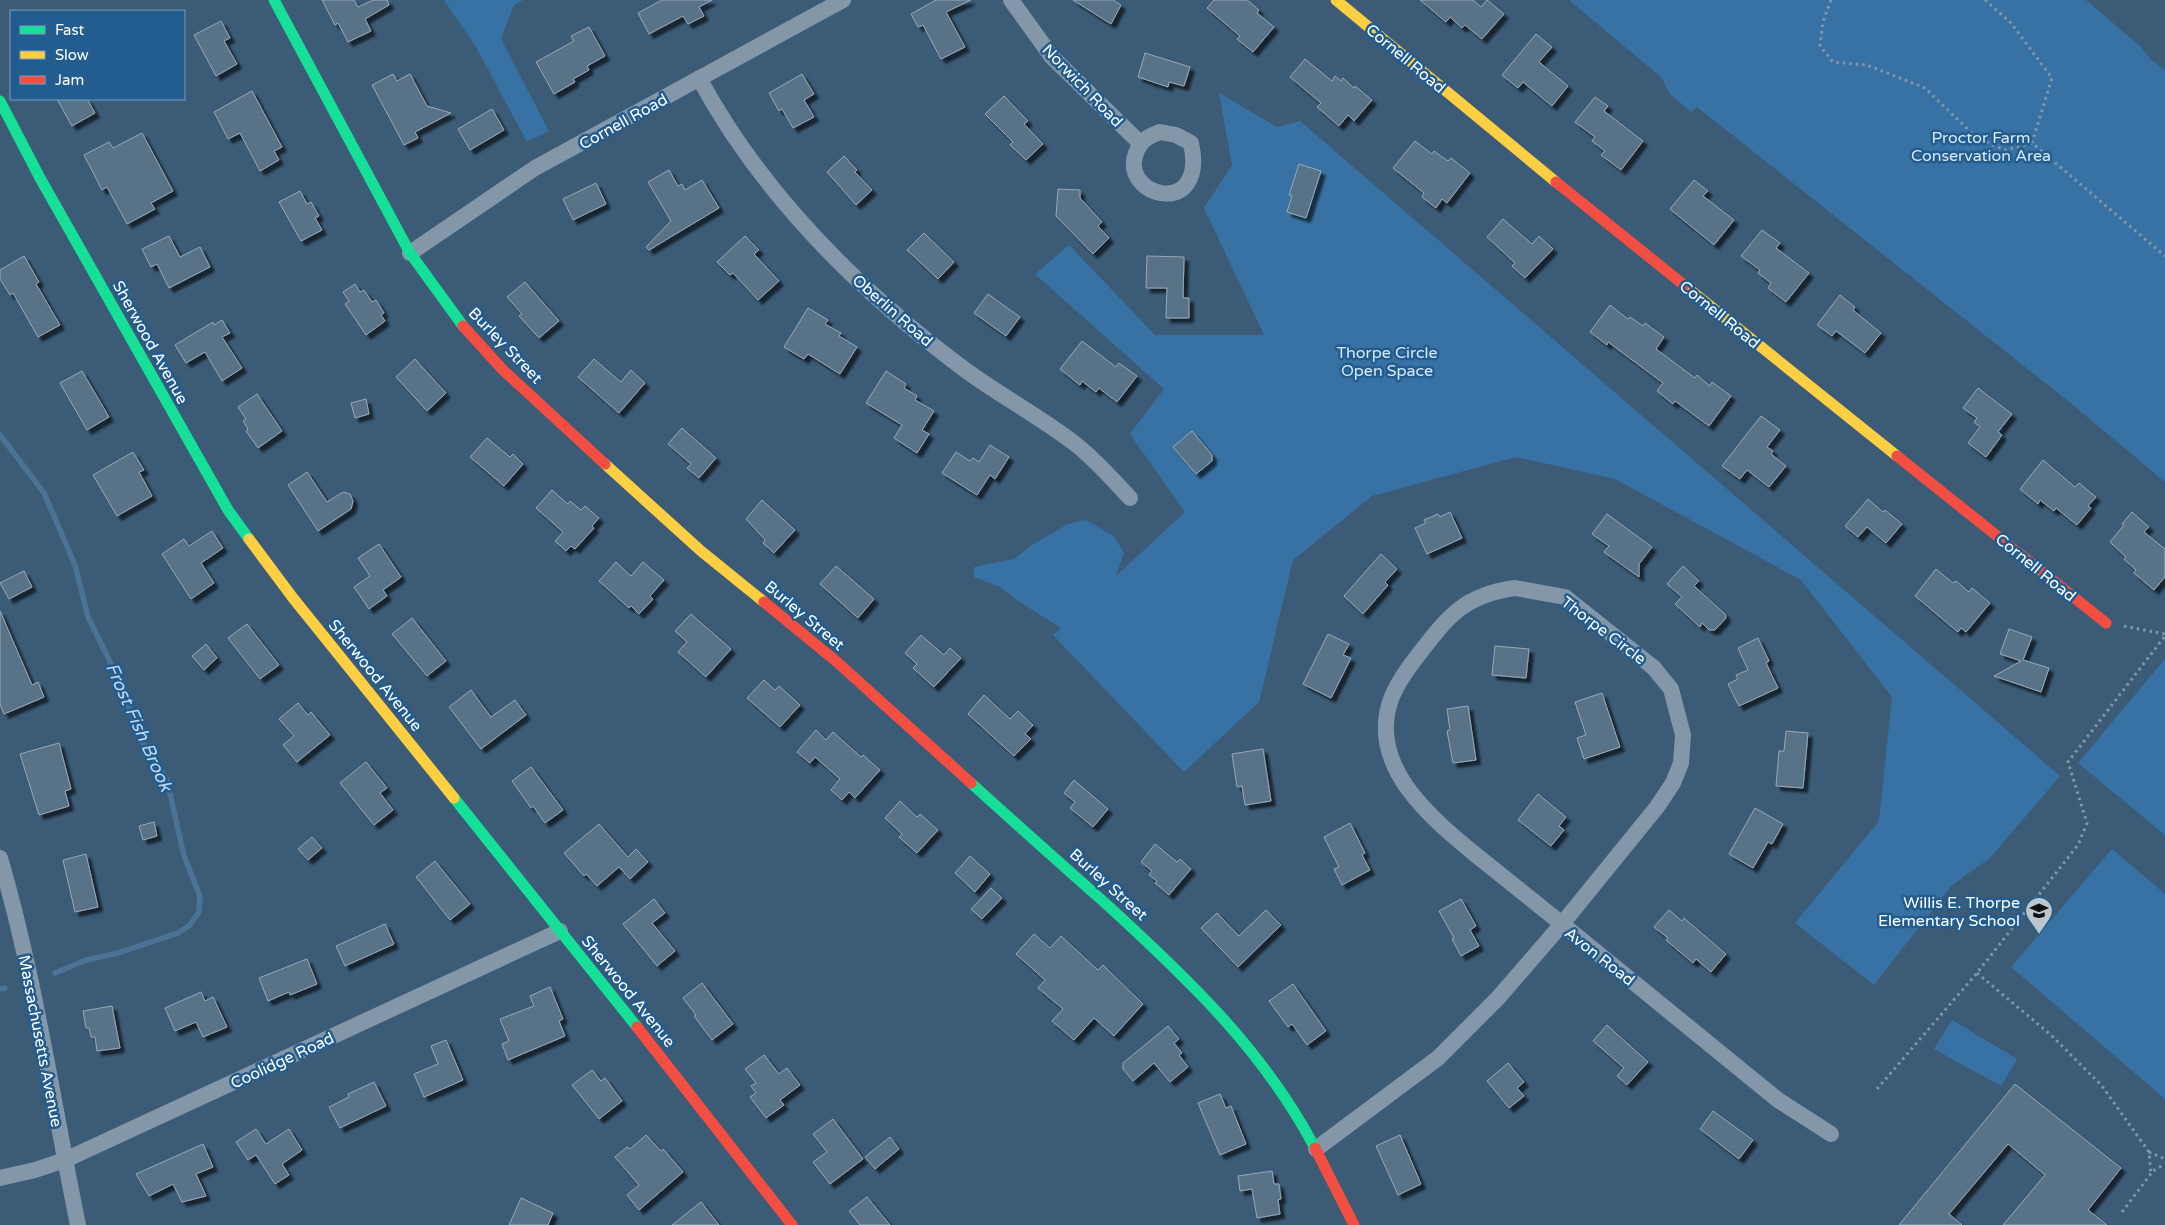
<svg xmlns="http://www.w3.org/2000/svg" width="2165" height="1225" viewBox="0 0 2165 1225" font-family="'Varela Round',sans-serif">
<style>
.green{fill:#3872a4}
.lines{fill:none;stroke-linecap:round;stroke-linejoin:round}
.stream{stroke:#4c7395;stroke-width:5.5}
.building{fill:#597288;stroke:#97a9b8;filter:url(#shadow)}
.path{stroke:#8397a9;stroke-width:3;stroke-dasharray:2.5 4;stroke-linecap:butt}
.street{stroke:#8397a9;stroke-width:16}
.fast{stroke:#16e098;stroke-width:11}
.slow{stroke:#ffcf43;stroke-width:11}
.jam{stroke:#f24e42;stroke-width:11}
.labels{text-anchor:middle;stroke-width:5;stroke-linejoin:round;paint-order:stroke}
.street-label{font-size:16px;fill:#fff;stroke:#235c8e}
.park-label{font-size:16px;fill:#d8eaf8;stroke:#235c8e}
.poi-label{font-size:16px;fill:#fff;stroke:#235c8e;text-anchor:end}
.water-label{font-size:18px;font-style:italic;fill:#bfdbf2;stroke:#235c8e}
</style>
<defs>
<filter id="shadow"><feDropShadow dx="4.5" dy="4.5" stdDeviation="1" flood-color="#0009"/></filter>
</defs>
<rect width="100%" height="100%" fill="#3c5b76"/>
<path class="green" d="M444,0H523L514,5L501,39L549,131L527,142L476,47Z
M1569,0H2086L2141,47L2151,60L2165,70V482L2073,405L1697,107L1691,112L1670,94L1661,77Z
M1219,93L1277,127L1300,121L2060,776L1990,858L1951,886L1874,985L1795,923L1879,821L1892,697L1801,580L1615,479L1516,457L1372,496L1293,560L1259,702L1184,772L1053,635L1061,628L1018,601L1000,587L974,577V567L1014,559L1032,545L1068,524L1086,520L1114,536L1124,553L1116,576L1185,512L1130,434L1164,389L1035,274L1069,245L1155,335H1264L1204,208L1232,165Z
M2165,659V835L2078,763Z
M2112,849L2165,894V1099L2011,967Z
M1952,1020L2017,1059L2001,1086L1934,1049Z"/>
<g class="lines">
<path class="stream" d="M0,435L44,493L75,565L88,617L115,672L144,745L167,780L184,856L200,896L199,912L190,925L178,933L118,953L86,960L55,973
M0,989L5,988"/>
</g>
<path class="building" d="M322,0H354L358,7L373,0H387L389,5L365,19L371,31L348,42L338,23L335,25Z
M662,0H712L699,7L704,16L688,24L683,16L649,34L638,13Z
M936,0H971L946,12L965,47L941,59L923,25L918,27L911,14Z
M1073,0H1113L1121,5L1111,24Z
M1214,0H1247L1259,10L1257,13L1274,27L1253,52L1237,39L1240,36L1207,8Z
M1420,0H1473L1481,7L1487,0L1504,14L1482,39L1465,25L1462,28L1450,17L1446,22Z
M221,21L230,38L224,41L237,64L216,76L194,35Z
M589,27L605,56L587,66L589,70L573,79L575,82L554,94L536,62L574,41L571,36Z
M1536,34L1552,47L1539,62L1568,86L1552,106L1523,82L1518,88L1502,75Z
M1145,53L1190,67L1184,86L1169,82L1168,87L1138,77Z
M1305,59L1332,81L1335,76L1341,81L1343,78L1354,88L1355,86L1372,100L1354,121L1348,115L1339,126L1317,107L1321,103L1290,77Z
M393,74L397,81L410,74L427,106L451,113L415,132L418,138L404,145L372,85Z
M802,74L814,94L804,100L814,117L793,128L782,109L779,111L769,93Z
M252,91L282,147L274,151L279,160L260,171L240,133L228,139L214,112Z
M1004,96L1028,121L1024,124L1043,144L1026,160L1010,145L1013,142L985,114Z
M1595,97L1608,106L1604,111L1643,141L1621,170L1601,155L1605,151L1592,141L1595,137L1575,122Z
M57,99H87L95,113L72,126Z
M492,109L504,130L470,150L458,129Z
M142,133L173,191L151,203L155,209L127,224L107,187L102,190L84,155L109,142L113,148Z
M1415,141L1432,154L1434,151L1448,161L1451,158L1470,173L1447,203L1442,199L1436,208L1422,197L1424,193L1393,168Z
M844,156L857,170L855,172L872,190L856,205L827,172Z
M1299,164L1321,171L1306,218L1287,212L1292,196L1289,195Z
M669,170L678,186L682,184L685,190L702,180L719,208L649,250L646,247L671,221L648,182Z
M1694,180L1708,191L1703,196L1734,220L1714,245L1670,209Z
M596,183L606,204L573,220L563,199Z
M1058,189L1080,190V198L1102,222L1098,226L1109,238L1093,254L1056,216Z
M300,191L307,204L311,202L319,216L315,218L322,230L301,241L279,202Z
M1503,219L1532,244L1539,236L1553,249L1525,278L1512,266L1515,263L1487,237Z
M1762,230L1780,243L1776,248L1809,273L1786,302L1768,288L1771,283L1758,273L1760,270L1741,256Z
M924,233L954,262L938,279L907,250Z
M169,236L180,257L200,247L210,267L169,288L157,264L151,267L142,249Z
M745,236L759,250L754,254L779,281L758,300L733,273L730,275L717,262Z
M24,256L39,282L36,284L60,325L38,337L13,293L10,295L0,279V270Z
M1147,256L1184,257L1183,298H1189V318H1166L1167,288H1146Z
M525,282L559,321L539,338L519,316L522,314L507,297Z
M355,284L360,292L364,290L372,302L376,300L384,313L381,315L385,321L366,335L345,304L349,301L343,292Z
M988,294L1020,317L1006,336L974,313Z
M1840,295L1855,307L1853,310L1881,333L1865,353L1836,331L1832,336L1817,325Z
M1610,305L1628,319L1630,317L1643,326L1645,323L1664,337L1656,349L1695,378L1697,375L1710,386L1712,382L1731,396L1709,426L1675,401L1673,404L1657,391L1663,383L1608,342L1607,345L1590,332Z
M808,308L828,320L825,324L841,333L839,336L857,347L840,374L808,354L804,359L784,347Z
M222,320L230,333L222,337L242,368L222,381L205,352L186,363L175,345L213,322L214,325Z
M1082,341L1116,367L1119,363L1137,376L1117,402L1099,388L1096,392L1082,381L1080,385L1060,369Z
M415,359L446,393L427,411L396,377Z
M594,359L621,382L631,370L645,383L619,413L578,377Z
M82,371L109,417L87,430L60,383Z
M886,371L906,384L904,388L917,396L915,400L934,411L922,430L929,434L917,453L894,438L902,425L866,403Z
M1978,388L2012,414L1998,432L2002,435L1986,457L1968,443L1980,427L1974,422L1977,418L1963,408Z
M257,394L282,431L258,448L246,431L248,429L243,421L246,419L238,407Z
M366,399L369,414L355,418L351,403Z
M1761,416L1780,430L1767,447L1773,451L1771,454L1786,466L1769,487L1747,470L1740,479L1722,466Z
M682,428L716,458L699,478L687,468L691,464L668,444Z
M1192,431L1212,455V461L1196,474L1173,447Z
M487,438L510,457L513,454L523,464L504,486L470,457Z
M990,445L1009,457L995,479L990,475L977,495L942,473L956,452L970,461L973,458L979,462Z
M133,452L144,470L139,472L152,496L117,516L93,475Z
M2043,460L2075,487L2079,483L2096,497L2088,506L2091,508L2077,525L2056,508L2054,511L2040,500L2038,504L2020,489Z
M307,472L327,502L343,492L350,494L353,501L351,509L318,531L288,485Z
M552,490L568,504L570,501L581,510L585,506L599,518L592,526L594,528L575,549L571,546L566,551L555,541L563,532L536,508Z
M1868,499L1883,512L1885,510L1902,524L1886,543L1867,527L1858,537L1845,526Z
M762,500L795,530L774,553L763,543L765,540L746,519Z
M1450,512L1462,538L1427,554L1415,528L1426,523L1424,520L1438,514L1440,517Z
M2132,512L2149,527L2144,532L2165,549V577L2154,590L2134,573L2136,570L2124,559L2126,557L2110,542L2124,525L2122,524Z
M1607,514L1652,547L1639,564V577L1604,552L1609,546L1592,534Z
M212,531L223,548L201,563L214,583L191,599L162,554L184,539L189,546Z
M379,544L401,577L383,590L387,596L369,609L354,587L370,576L358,558Z
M1381,554L1397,569L1385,582L1388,585L1363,614L1344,596Z
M616,562L631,576L643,562L664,580L650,596L653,599L639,614L631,606L629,608L599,581Z
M836,566L874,599L858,618L820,584Z
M1683,566L1699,581L1694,586L1725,614L1726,618L1715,630H1709L1702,623L1700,627L1675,604L1682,597L1667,584Z
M1936,569L1953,583L1956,581L1969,592L1972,588L1990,603L1966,632L1961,628L1958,632L1915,596Z
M24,571L32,587L9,599L0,583Z
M0,611L32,685L38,682L44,697L4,714L0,704Z
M691,614L731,649L706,677L678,652L687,642L675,631Z
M412,618L446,661L427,676L392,634Z
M247,624L279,665L260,679L228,638Z
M2009,629L2032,637L2023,660L2049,668L2041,692L1994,676L2021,661L2000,654Z
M1328,634L1349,644L1343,655L1351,658L1331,698L1303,684Z
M921,635L944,655L950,648L961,658L934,687L913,668L917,664L905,653Z
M1758,638L1769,661L1766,663L1778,688L1739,706L1728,684L1738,679L1736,675L1748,670L1738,648Z
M206,644L217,658L204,670L192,656Z
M1495,646L1529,649L1526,678L1492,675Z
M764,680L775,690L779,686L800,705L780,727L747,698Z
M471,690L491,717L515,700L526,715L481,749L449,707Z
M1602,693L1620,747L1584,759L1577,738L1586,735L1575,702Z
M984,695L1010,719L1018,711L1033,725L1025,734L1031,739L1014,756L968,714Z
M298,703L308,715L311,712L330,735L297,762L283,745L294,736L279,719Z
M1468,706L1476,760L1453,763L1447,731L1450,730L1447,709Z
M816,730L826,740L833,732L861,757L863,755L880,770L855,798L849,792L842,800L831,790L840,779L815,757L810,763L797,752Z
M1786,731L1808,733L1803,788L1776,786L1779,751H1784Z
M59,743L71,789L65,791L69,806L39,815L20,754Z
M1263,749L1271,801L1245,805L1242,786L1237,787L1232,754Z
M366,762L387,788L380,793L393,810L374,825L340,783Z
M531,767L563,810L545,823L533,806L531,808L512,781Z
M1074,780L1108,809L1093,827L1070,808L1075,802L1064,793Z
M1538,794L1566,817L1559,826L1564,830L1551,846L1518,820Z
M900,801L917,817L920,814L938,830L917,853L899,837L902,834L885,818Z
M1755,808L1783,824L1772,844L1768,842L1753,868L1729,854Z
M154,822L157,836L143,840L139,826Z
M1350,823L1365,853L1362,855L1370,870L1342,885L1334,869L1339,867L1324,837Z
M599,824L628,857L636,849L648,862L630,879L619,867L597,886L586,874L584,876L564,853Z
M312,837L322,848L308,860L298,849Z
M1155,844L1177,862L1180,859L1191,869L1169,895L1155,883L1157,881L1149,875L1152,871L1141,862Z
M86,854L98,907L75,912L63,860Z
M970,856L990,874L975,892L955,873Z
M435,861L470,904L450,920L416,877Z
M991,888L1002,898L982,919L971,909Z
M654,899L665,913L652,923L675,951L657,966L623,924Z
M1461,899L1476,926L1470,930L1479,946L1461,956L1452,939L1454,938L1439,911Z
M1266,910L1281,925L1238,967L1201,928L1217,913L1239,936Z
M1669,910L1682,921L1684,918L1726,954L1711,972L1696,959L1693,963L1666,940L1668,938L1654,927Z
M385,924L394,944L345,966L336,946Z
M1034,934L1050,948L1061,936L1098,970L1103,965L1143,1004L1114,1036L1094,1018L1074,1040L1052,1021L1063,1009L1038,988L1045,980L1016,954Z
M307,959L317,984L290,995L289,992L268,1001L259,978Z
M702,983L733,1024L712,1040L694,1016L696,1015L683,998Z
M1293,984L1326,1031L1307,1045L1292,1024L1288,1027L1269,1001Z
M550,987L563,1019L559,1021L565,1036L508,1060L502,1044L509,1041L500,1019L534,1006L530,996Z
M201,992L205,1001L213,997L227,1027L203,1037L196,1022L175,1031L165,1008Z
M112,1006L120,1048L97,1051L95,1037H91L89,1028H86L83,1011Z
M1607,1025L1648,1062L1627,1085L1617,1076L1624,1068L1593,1041Z
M1168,1026L1179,1039L1174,1043L1182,1053L1179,1055L1188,1067L1170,1082L1154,1063L1133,1081L1123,1069V1063Z
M446,1040L463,1080L424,1097L414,1074L438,1064L431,1046Z
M764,1055L779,1074L787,1068L800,1085L780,1100L784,1105L766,1118L750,1097L756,1093L751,1086L756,1083L745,1069Z
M1508,1063L1524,1082L1517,1088L1524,1096L1509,1108L1487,1081Z
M592,1070L601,1081L605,1078L622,1101L599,1119L572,1085Z
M374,1082L386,1106L340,1128L329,1107L349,1097L348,1094Z
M2015,1084L2121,1168L2088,1210L2107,1225H2003L2045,1175L2008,1144L1949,1214L1962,1225H1899Z
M1220,1094L1226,1108L1231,1106L1246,1144L1220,1155L1198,1103Z
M1713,1111L1753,1140L1739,1159L1700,1129Z
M833,1119L863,1159L830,1184L813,1162L827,1152L813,1134Z
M256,1129L266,1144L289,1129L302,1150L282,1164L289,1175L275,1184L256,1155L248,1160L236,1142Z
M646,1135L661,1151L663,1149L683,1172L639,1210L627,1195L639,1185L615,1157L627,1147L630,1149Z
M1400,1135L1421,1184L1398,1195L1376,1146Z
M890,1137L899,1149L875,1169L865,1157Z
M203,1144L213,1167L196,1174L206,1196L182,1202L173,1184L149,1196L136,1174Z
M1272,1171L1274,1184H1279L1281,1199L1278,1200L1280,1214L1257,1218L1252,1189L1240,1191L1238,1176Z
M867,1197L890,1225H860L849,1211Z
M521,1198L553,1213L548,1225H509Z
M701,1202L719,1225H672Z"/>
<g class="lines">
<path class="path" d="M1831,0L1823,22L1820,46L1833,62L1867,65L1925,88L1977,138L2005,150L2032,143
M1985,0L2011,23L2052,78L2032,143L2165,256
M2124,626L2165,634
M1977,973L2051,1035L2102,1086L2149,1152L2151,1174
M1877,1089L1977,973L2078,845L2087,823L2068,762L2165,636
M2149,1152L2165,1159
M2122,1212L2153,1171L2165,1164"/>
<path class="street" d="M1011,0L1052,57L1140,143
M699,78C762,195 858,290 964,369C999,395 1039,416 1074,443C1095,459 1112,479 1130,498
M1160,132L1176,135L1191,143C1208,220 1119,197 1136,153C1141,140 1147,137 1160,132Z
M410,253L535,168L843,0
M1515,588L1565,597L1654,668L1671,689L1683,735L1681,763L1673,783L1657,807L1562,924C1533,901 1505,878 1476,855C1431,818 1367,766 1391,699C1397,683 1408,668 1419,654C1449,615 1465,595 1515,588Z
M0,858C35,978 53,1103 78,1225
M1316,1149L1438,1058L1498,998L1562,924L1778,1100L1831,1134
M0,1178L35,1170L65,1160L560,931"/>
<path class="fast" d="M274,0L410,253L463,326
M0,101L40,178L228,510L249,539
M971,783C1015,823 1060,863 1104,902C1185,976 1263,1049 1315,1148
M454,798L637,1027"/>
<path class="slow" d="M1336,0L1556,182
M1684,285L1897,456
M605,464L701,551L764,602
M249,539L293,598L454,798"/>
<path class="jam" d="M1556,182L1684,285
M463,326L503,370L605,464
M1897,456L2106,623
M764,602L837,662L971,783
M637,1027L792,1225
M1315,1148L1354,1225"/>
</g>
<defs>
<symbol id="school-pin" viewBox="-11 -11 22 30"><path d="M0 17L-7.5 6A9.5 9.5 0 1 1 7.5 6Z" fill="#bbc6cf" stroke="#235c8e"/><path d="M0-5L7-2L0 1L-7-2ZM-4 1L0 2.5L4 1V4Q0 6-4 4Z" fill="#111"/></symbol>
</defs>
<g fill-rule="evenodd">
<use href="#school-pin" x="2023" y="895" width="32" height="43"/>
</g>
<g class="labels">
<g class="street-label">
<text transform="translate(1406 58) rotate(40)" y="6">Cornell Road</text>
<text transform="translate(1083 85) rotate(46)" y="6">Norwich Road</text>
<text transform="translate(623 121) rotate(-29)" y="6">Cornell Road</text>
<text transform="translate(893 310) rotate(41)" y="6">Oberlin Road</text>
<text transform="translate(1720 314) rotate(39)" y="6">Cornell Road</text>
<text transform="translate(151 342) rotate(61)" y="6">Sherwood Avenue</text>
<text transform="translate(506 345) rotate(46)" y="6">Burley Street</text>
<text transform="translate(2036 567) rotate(39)" y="6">Cornell Road</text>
<text transform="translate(805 615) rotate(40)" y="6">Burley Street</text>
<text transform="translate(1604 630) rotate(37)" y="6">Thorpe Circle</text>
<text transform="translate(376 675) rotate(51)" y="6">Sherwood Avenue</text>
<text transform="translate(1109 884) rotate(42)" y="6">Burley Street</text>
<text transform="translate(1600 956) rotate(38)" y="6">Avon Road</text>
<text transform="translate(629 991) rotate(51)" y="6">Sherwood Avenue</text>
<text transform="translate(41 1041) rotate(79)" y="6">Massachusetts Avenue</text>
<text transform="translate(282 1060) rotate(-25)" y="6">Coolidge Road</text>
</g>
<g class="park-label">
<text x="1981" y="143">Proctor Farm<tspan x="1981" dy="18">Conservation Area</tspan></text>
<text x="1387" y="358">Thorpe Circle<tspan x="1387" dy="18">Open Space</tspan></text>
</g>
<g class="poi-label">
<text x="2020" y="908">Willis E. Thorpe<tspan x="2020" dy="18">Elementary School</tspan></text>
</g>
<g class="water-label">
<text transform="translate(139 727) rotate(66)" y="6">Frost Fish Brook</text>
</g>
</g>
<rect x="10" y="10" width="175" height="90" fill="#235c8e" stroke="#7b9dbb"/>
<rect x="20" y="26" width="25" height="8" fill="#16e098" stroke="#7b9dbb"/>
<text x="55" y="35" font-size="15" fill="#ffffff">Fast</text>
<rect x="20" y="51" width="25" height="8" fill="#ffcf43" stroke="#7b9dbb"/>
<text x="55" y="60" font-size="15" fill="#ffffff">Slow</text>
<rect x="20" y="76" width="25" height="8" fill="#f24e42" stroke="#7b9dbb"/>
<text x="55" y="85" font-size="15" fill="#ffffff">Jam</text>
</svg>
